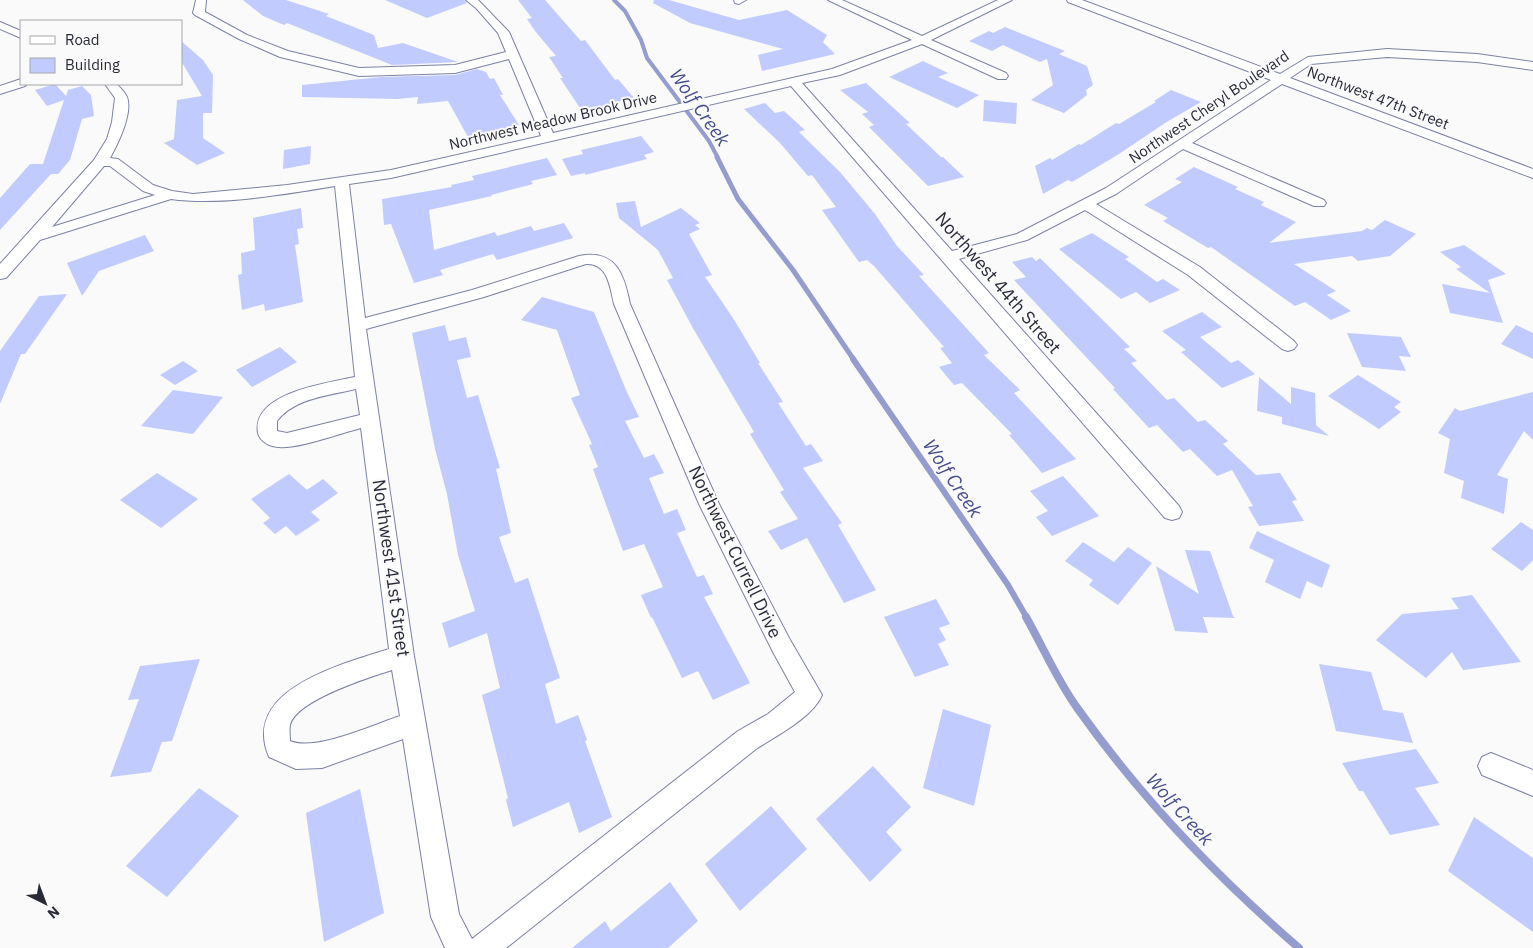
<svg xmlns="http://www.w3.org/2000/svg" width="1533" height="948" viewBox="0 0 1533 948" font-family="'IBM Plex Sans',sans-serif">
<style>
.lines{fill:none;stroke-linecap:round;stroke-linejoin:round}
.stream-far3{stroke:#949dcd;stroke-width:4}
.stream-far2{stroke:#949dcd;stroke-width:5}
.stream-far1{stroke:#949dcd;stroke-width:6}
.stream{stroke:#949dcd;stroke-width:8}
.building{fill:#c1cbfd}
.street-casing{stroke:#7c82a2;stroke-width:2}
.street{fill:#fff;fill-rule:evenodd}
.labels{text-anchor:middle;stroke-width:4;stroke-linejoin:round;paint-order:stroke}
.far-street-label{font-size:15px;fill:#282a37;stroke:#fafafa}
.street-label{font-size:18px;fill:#282a37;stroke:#fafafa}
.water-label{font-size:19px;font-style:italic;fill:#464d8b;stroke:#fafafa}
</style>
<rect width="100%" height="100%" fill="#fafafa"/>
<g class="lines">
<path class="stream-far3" d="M614,0L625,11L641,40L647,58L709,141L718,158"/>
<path class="stream-far2" d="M717,157L738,199L793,270L854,360"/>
<path class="stream-far1" d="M853,359L1008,585L1027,618"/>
<path class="stream" d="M1026,617C1043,647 1058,682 1078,709C1141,798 1217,877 1299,948"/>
</g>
<path class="building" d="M243,0H286L329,14L326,16L374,35L378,48L403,43L458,62L392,65L287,23L284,25L263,16Z
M385,0H464L467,3L427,18Z
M518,0H545L581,41L585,40L615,80L618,79L634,98L582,111L560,78H563L549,57L556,56L535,31L527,19L532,18Z
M654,0H669L739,20L787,10L827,35L823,42L835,54L762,71L758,55L783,49L690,23L653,3Z
M1005,27L1065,51L1059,54L1087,66L1093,85L1086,90L1087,95L1064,113L1031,100L1053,85L1047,59L1040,62L1003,45L992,51L969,41L989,31L993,33Z
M181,41L203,60L213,75L212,113H203V138L225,153L197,165L164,143L174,139L177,100L202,96L181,61Z
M923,61L948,73L938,77L979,95L957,108L889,77Z
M477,69L486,72L490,79L494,78L503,95H500L519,125L468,137L448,101L417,104L418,97L397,99L302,97V85L381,77L455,75Z
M866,83L910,123L906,124L941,157H943L964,177L928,186L869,127L874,125L862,114L868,112L840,90Z
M55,84L66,96L68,90L82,86L91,95L94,116L82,119L70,160L58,174H51L0,230V198L30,164H43L64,100L47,106L35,90Z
M1171,90L1201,102L1165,123L1119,154L1072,182L1068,180L1043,194L1035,166L1050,158L1052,160L1079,144L1081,145L1116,123L1119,124L1156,102L1154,101Z
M984,100L1017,103L1016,124L983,121Z
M765,103L775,113L784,111L805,130L799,132L840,172L875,214L897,246L924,275L919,276L989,353L984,355L1020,390L1014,393L1076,459L1042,473L1009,435L1012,434L962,383L954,385L939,367L952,363L940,348L944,347L874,266L867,260L859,262L822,210L836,207L812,175L808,176L780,143L744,109Z
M641,136L654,152L644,155L647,159L585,175V173L571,176L562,159L583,154L581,150Z
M311,146L310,164L283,169L284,150Z
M547,158L557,175L531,181L533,184L491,195L492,196L429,210L434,250L495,232L497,236L531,226L534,231L564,223L573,238L497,260L493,254L440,270L443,275L414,283L391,224L384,225L382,199L452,187L451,185L474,180L472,176Z
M1194,167L1238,187L1235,189L1264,202L1261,205L1296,222L1269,243L1362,231L1367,228L1372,230L1385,220L1416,234L1390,256L1358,261L1352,256L1294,264L1336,291L1327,295L1351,311L1331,320L1305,302L1295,306L1211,247L1208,248L1163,221L1168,218L1144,205L1182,182L1175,179Z
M635,201L641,227L681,208L700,223L695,225L700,229L689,234L712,275L705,277L733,318L760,363H758L783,402L778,403L806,446L811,444L823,461L803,468L842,523L838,525L876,590L844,603L807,538L781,550L768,531L798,519L780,492L784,490L750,434L754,432L694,330L667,280L673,278L658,250L619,218L616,203Z
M301,208L303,228L297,229L299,244L295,245L303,302L265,311L264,304L242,310L238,275L242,274L241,253L255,250L253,218Z
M1092,233L1129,257L1125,259L1157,282L1163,279L1180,290L1150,303L1136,292L1121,299L1059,249Z
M145,235L154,251L99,271L82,296L67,263Z
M1464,245L1506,274L1488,280L1503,323L1450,313L1442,284L1490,293L1456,269L1461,267L1440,252Z
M1032,257L1036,261L1040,258L1130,347L1124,349L1137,361L1131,363L1167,400L1174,398L1198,422L1205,420L1228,441L1223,444L1256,475L1280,473L1297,500L1292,501L1304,521L1259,526L1248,507L1253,506L1232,470L1217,476L1190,449L1183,452L1157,425L1149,428L1113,389L1115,388L1014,280L1026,277L1012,262Z
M67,294L25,354H21L0,404V351L39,296Z
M542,297L594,312L626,390L639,417L625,421L644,458L654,454L664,473L649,478L664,514L677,509L686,530L677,533L697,577L704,575L713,594L704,597L750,683L713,700L698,671L682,678L652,617L651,618L641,595L663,587L644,544L623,551L593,469L598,467L589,445L592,444L571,398L580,395L557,330L521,320Z
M1202,312L1222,327L1200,337L1231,363L1238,360L1255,374L1222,388L1181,352L1186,350L1162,331Z
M445,325L449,341L466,337L471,357L457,360L467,398L478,395L500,468L496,469L511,533L499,537L515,583L528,578L560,678L545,684L556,724L578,715L587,740L585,741L612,817L579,833L569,802L513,827L506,800L508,798L482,695L500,688L487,633L449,648L442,623L475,611L458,555L447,494L435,449L412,333Z
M1516,325L1533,333V359L1501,344Z
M1347,333L1401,337L1411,357L1399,356L1406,371L1362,367Z
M280,347L297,362L252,387L236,370Z
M183,361L198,371L175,385L160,375Z
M1358,375L1401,402L1394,407L1401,412L1379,429L1328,396Z
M1259,377L1291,404V387L1315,393L1316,425L1329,436L1282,424V417L1257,411Z
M173,390L223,397L193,434L141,426Z
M1533,392V440L1524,431L1497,475L1508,479L1504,514L1461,498L1464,481L1444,473L1450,439L1438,433L1455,408L1460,411Z
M157,473L198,499L161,528L120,500Z
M289,474L307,490L323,479L338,493L311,512L320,520L296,536L286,526L275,534L263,523L270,518L251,499Z
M1063,476L1099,516L1052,536L1036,517L1048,511L1030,491Z
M1521,522L1533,530V560L1522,571L1491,549Z
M1257,531L1330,565L1322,588L1307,581L1300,599L1265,582L1274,560L1249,548Z
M1083,542L1114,562L1128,547L1152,563L1118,605L1089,585L1093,580L1065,561Z
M1185,550L1210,551L1233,616L1235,618L1203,617L1208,633L1175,631L1156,566L1199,594Z
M1472,595L1521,662L1463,670L1452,652L1426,678L1376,640L1402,614L1459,609L1451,598Z
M936,599L950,624L939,628L946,640L938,644L949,665L915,677L884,617Z
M200,659L172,741L162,742L151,772L110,777L139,699L128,700L140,666Z
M1319,664L1371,672L1383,710L1403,713L1413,743L1336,731Z
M943,709L991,725L974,806L923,788Z
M1416,749L1439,783L1415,788L1440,825L1390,835L1363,791H1359L1342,763Z
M873,766L911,807L886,832L902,850L870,882L816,819Z
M199,788L239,816L167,897L126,866Z
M360,789L384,913L324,942L306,813Z
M771,806L807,849L740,911L705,864Z
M1474,817L1533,858V932L1448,871Z
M670,882L698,921L668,948H572L605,921L611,931Z"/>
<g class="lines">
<defs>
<path id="street" d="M196,0H206L205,12L247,35L288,51L359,68L455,65L506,52L498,33L476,8L466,0H478L509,32L553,133L832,69L912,40L828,0H842L922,36L998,0H1012L931,40L1006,73L1008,76L1006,79H998L922,44L840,75L802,83L952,251L1017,234L1106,188L1271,80L1068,2L1067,0H1082L1280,74L1308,57L1387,49L1477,54L1533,62V70L1477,62L1387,57L1311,64L1290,78L1533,169V178L1282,84L1192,143L1324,200L1326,203L1324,206H1314L1183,149L1116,194L1096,204L1200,267L1294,341L1297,345L1294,349L1288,351L1282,349L1188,275L1085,210L1027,240L959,259L1179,506L1182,512L1179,518L1172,520L1165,518L791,86L391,178L349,184L365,318L472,290L579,256C616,249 624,274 630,304L719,504L789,638L822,695C813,717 776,736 756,749L506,948H445L431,917L403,739L322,768L296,769L269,757C240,689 343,664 389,649L361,428C341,433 298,449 279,447C271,447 260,442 258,433C251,393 327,383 355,377L335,186C285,194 220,206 171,199L40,240L6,278L0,279V264L94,160L107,139L112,122L115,98L105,84H117C120,88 125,92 127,97C133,113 118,144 110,158L118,159L153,185L172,191L193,194L287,185L391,170L541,136L509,59L455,73L359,76L280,57L239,39L195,15L193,13ZM104,166H110L143,191L155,195L52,227ZM586,264C608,263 610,287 614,304L699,504L773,652L795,692L768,714L738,731L472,939L459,914L414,656L366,329L484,297ZM356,389L360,415L287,433L277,431V421C294,398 331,395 356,389ZM392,670L400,716C373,725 315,752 290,741C290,736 289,730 290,725C296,700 370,677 392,670Z
M734,0H746L739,4L735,3Z
M0,22L21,31V38L0,29Z
M21,79V84H27L25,86L0,94V86Z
M1491,753L1533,770V796L1482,775L1478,766L1482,757Z"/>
</defs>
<use href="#street" class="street-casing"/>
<use href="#street" class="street"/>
</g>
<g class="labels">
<g class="far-street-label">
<text transform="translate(1378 98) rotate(21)" y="5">Northwest 47th Street</text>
<text transform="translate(1209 107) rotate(-34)" y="5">Northwest Cheryl Boulevard</text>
<text transform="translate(553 121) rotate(-13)" y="5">Northwest Meadow Brook Drive</text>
</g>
<g class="street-label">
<text transform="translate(998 283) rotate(49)" y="6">Northwest 44th Street</text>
<text transform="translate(735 552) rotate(64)" y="6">Northwest Currell Drive</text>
<text transform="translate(391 568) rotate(82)" y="6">Northwest 41st Street</text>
</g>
<g class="water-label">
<text transform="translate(700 107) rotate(55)" y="7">Wolf Creek</text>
<text transform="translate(953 478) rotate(56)" y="7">Wolf Creek</text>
<text transform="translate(1180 809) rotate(48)" y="7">Wolf Creek</text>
</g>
</g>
<rect x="20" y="20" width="162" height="65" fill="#fafafa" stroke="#a6a7ac"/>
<rect x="30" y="36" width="25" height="8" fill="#ffffff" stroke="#a6a7ac"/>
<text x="65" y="45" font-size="15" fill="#282a37">Road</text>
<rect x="30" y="58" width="25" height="15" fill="#c1cbfd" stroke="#a6a7ac"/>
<text x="65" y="70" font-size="15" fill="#282a37">Building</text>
<g transform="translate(45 903) rotate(138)" stroke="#fafafa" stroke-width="4" paint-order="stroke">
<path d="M0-4L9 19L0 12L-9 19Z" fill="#282a37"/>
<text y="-8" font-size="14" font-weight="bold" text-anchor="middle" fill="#282a37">N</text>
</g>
</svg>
